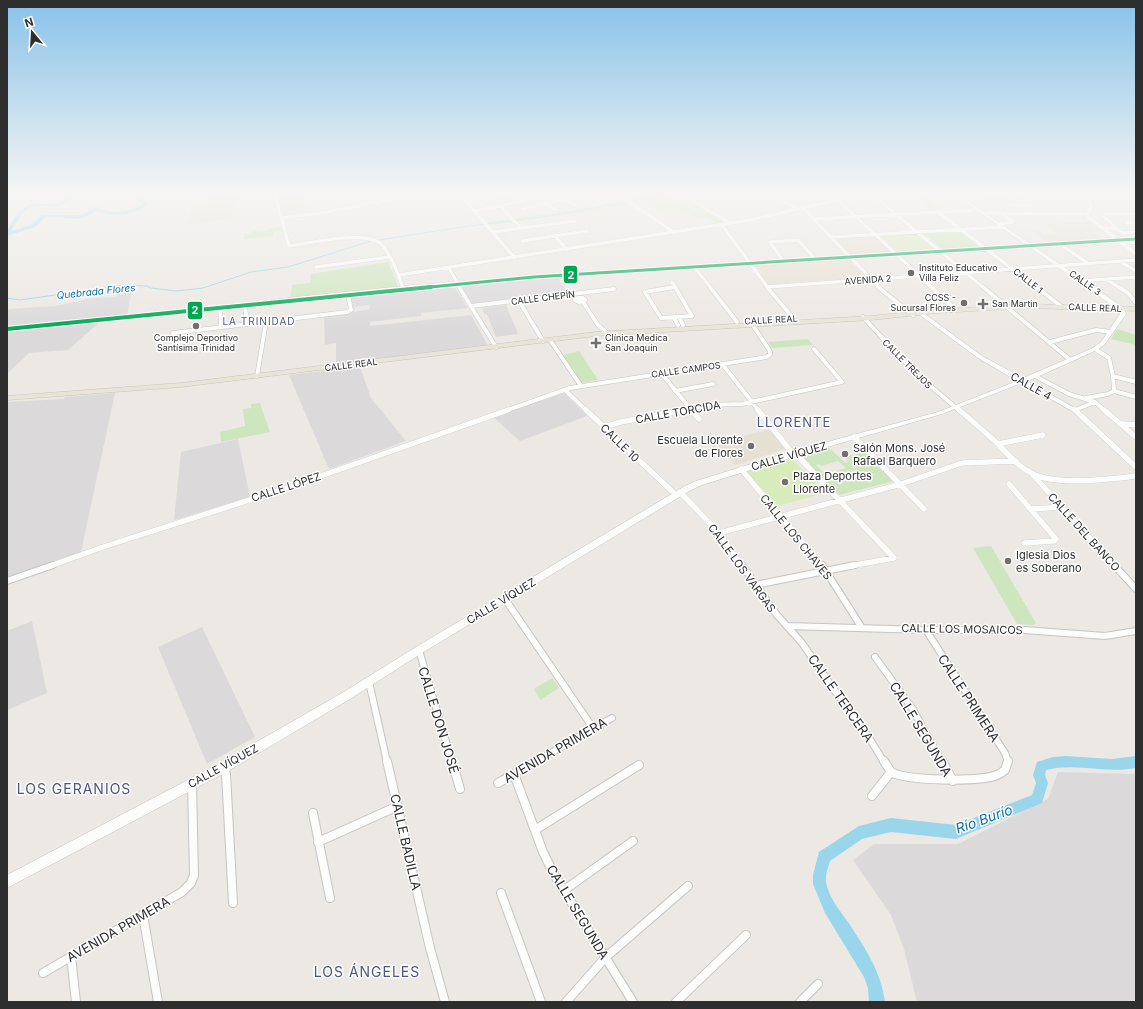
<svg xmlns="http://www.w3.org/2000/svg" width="1143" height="1009" viewBox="0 0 1143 1009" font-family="Inter,sans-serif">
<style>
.industrial{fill:#dcd9db}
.education{fill:#e6e0d3}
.green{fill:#cee6be;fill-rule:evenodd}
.pitch{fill:#d9eabb}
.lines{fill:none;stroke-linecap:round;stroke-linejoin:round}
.stream{stroke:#99d6ec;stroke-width:1}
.river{fill:#99d6ec;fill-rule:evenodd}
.minor-far4-casing{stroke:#c5c4c5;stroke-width:4}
.minor-far3-casing{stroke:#c5c4c5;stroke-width:5}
.minor-far2-casing{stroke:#c5c4c5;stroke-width:6}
.minor-far1-casing{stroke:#c5c4c5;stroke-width:8}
.minor-casing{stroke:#c5c4c5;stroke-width:10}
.tertiary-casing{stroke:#c5c4c5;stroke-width:1}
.secondary-casing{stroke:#c5c4c5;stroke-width:1}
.primary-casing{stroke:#c6c5c4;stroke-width:1}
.minor-far4{stroke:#fcfcfb;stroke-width:3.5}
.minor-far3{stroke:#fcfcfb;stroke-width:4}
.minor-far2{stroke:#fcfcfb;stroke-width:5.5}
.minor-far1{stroke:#fcfcfb;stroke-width:6}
.minor{stroke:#fcfcfb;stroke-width:8}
.tertiary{fill:#fcfcfb;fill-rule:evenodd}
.secondary{fill:#fcfcfb;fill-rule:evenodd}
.primary{fill:#e8e4d6;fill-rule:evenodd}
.rail-1-far1-casing{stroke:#fff;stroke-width:5}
.rail-1-casing{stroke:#fff;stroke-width:6}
.rail-1-far1{stroke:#00a651;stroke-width:3}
.rail-1{stroke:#00a651;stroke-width:4}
.poi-dot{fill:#706f6e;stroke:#fff;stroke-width:1.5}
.labels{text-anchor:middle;stroke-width:3;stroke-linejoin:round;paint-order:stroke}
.far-poi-label{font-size:9px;fill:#2e2e2e;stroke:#fff;text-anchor:start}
.far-street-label{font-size:9px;fill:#2e2e2e;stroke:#fff}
.far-water-label{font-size:10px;font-style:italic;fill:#0d6fa3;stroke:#fff}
.far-neighbourhood-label{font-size:10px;letter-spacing:1px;fill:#4d5680;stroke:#fff}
.street-label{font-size:11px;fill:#2e2e2e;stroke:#fff}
.poi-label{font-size:11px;fill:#2e2e2e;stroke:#fff;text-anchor:start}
.quarter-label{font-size:13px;letter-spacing:1px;fill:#4d5680;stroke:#fff}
.near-street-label{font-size:13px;fill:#2e2e2e;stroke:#fff}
.near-neighbourhood-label{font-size:14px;letter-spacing:1px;fill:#4d5680;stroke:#fff}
.near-water-label{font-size:14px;font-style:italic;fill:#0d6fa3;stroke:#fff}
.line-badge{stroke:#fff;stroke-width:1.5}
.badge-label{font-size:11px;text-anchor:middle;font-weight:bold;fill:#fff}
</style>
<rect width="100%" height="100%" fill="#ece8e4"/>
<path class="industrial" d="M558,277L567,293L472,304L460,285Z
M441,287L455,288L468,308L421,313V316L370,322V326L471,315L488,346L336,363V343L325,345L324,317L370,309L369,305L353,307L351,296Z
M132,288L127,315L7,328V312L9,309L56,306L93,298L116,297L120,290Z
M506,305L518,334L496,337L487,314H484L482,308Z
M102,320L68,350L29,353L7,374V330Z
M360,367L371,398L406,441L329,469L289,375Z
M115,393L81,552L7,577V402L64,399L65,397Z
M564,393L587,416L520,441L493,417Z
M238,439L250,497L174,520L181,452Z
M32,621L47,693L7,710V631Z
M202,627L255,737L207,764L158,647Z
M1058,772L1136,774V1002H917L904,949L891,915L853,860L874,844H958L1048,799Z"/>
<path class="education" d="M230,191L246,192L236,200L231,219L188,224L190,212L194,206L202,201Z
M303,192L310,214L283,217L276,194Z
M1092,222L1103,231L1091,232L1104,239L1048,242L1031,231H1038L1043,235L1059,234L1045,224Z
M874,236L891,252L851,255L835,239Z
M848,259L867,279L769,286L753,265Z
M771,429L785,449L735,465L716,443Z"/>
<path class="green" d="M684,191H688L667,197L677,204L691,201L726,223L710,225L707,224L715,222L708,218L700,220L680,209L660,211L645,201L581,213L490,225L487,222L572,211Z
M905,191H916L942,210L931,211L914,197L902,198L900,196L910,195Z
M967,191H1048L1061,198L983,200L980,198L968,199L965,196L984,195C979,192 973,195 967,191Z
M282,227L283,231L273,232V236L244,239V234H251L253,231L263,232L268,229Z
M959,231L980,247L943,249L923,233Z
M388,262L399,288L290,298L292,285L310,283L311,274Z
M1117,329L1136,335V345L1111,339Z
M808,339L813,345L772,348L768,342Z
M579,351L598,380L581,383L563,355Z
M260,403L270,432L221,442L220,432L245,426L243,409L251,408V404Z
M829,448L846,463L849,462L843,457L865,452L894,481L839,495L802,456ZM838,461L846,468L828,474L831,476L828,477L816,465L819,464L821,466Z
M991,546L1036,623L1033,625L1017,624L973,548Z
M552,678L559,688L540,700L534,689Z"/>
<path class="pitch" d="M916,234L935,249L898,252L881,236Z
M792,459L825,493L777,506L747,472Z"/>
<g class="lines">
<path class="stream" d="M379,240L469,226L541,217L686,191
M7,298L20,300L125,285L147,286L151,288L176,291L203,288L251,272L288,267L371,241"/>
<path class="river" d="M73,191H79L68,196L69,201C57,211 39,201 26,210C20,215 16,224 11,231L31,225L42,215H82L96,207C101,209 107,212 112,212C123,213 134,210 143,203L135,198L134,193L174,191L172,192L139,195L149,203C134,217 114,217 96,211C75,225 68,215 46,217L35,227L7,236C7,229 10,225 14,219C28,196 41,208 61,202L64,200L63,194Z
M1065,756L1112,759L1136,756V768C1106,774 1076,762 1046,770L1045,775L1048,783L1042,803L956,839L891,832L862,839L830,861C828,867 825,875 826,882C828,896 840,911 848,922C865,948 881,971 885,1002H869L868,988L864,977L825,913L813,884V875L819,852L859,826L891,818L956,825L1032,795L1036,783L1033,775L1037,762L1053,757Z"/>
<defs>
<path id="minor-far4" d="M274,191L289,246C309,243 361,231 378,242C389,249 399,276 403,288
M457,191L515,258
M546,191L549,193L560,191
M613,191L675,233
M642,191L648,194
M759,191L780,199L798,209
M841,191V194L847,199
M1086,191L1091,208L1087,214L1088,217L1136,254
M459,193L469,191
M766,193L779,191
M587,194L601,203
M681,194L730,223
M873,195L984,288
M565,199L577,206
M467,201L521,191
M546,204L556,210
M1011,205H1033
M500,206L521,228
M803,208L880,288
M523,209L602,191
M475,211L527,200L521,191
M938,212L1037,288
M983,213L1087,214
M282,218L327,212L436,191
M814,219L972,210L975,207
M1126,223H1136
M998,224L1013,222L1001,213
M722,225L768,288
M1102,228H1117L1104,217L1105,214H1136
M1115,228L1123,233L1136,232
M494,232L575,221
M555,236L567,250
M831,237L1003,227
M522,241L587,231
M1120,242L1136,243
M1060,244L1089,264
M784,262L770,242L798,240L816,260
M1121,262L1136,271
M316,267L389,257
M694,267L1118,241
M694,267L711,288
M449,268L460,288
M399,275L750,220L838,200
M1106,279L1120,288
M1081,281L1136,277
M672,282L676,288
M767,287L1136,260
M404,288L456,283
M668,288L675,287"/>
<path id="minor-far3" d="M459,287L496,347
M674,287L645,292L661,318L692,316L675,287
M710,287L737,322
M767,287L794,319
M878,287L913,315
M983,287L1069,359
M1036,287L1062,307
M1119,287L1128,293L1136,303
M578,298H583L585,300L579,302L575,300Z
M519,301L543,341
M583,302L598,325L607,333
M245,306L247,324
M471,306L614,289
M679,317L683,325
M863,317L915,373L960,411
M674,318L678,325
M221,327L220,309L296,299L414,287
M173,333L347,312L351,310L348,294
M550,340L581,386
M1050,342L1096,330L1111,332
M723,365L759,411
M662,374L692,411
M257,376L266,322
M1035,376L1069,394L1095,402L1105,411
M1113,376L1136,382
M1021,380L1076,411
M565,390L587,411
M675,391L713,384
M1114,391L1136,397
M1086,398L1108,394L1114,391L1113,376L1109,358L1095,349
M1075,410L1095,402
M505,411L570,388L767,357L770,354V351L752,324
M678,411L707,405L742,404L842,382L814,349"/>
<path id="minor-far2" d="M586,410L676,495
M691,410L699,419
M758,410L793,454
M959,410C971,420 984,431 996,442C1007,453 1018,467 1033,474C1057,486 1109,479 1136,476
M1075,410L1136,467
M1104,410L1136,437
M1122,424L1136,425
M604,427L621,422L683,410
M854,437L924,509
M998,444L1043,435
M795,453L894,558
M741,469L822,566
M1033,475L1115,566
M1009,484L1056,539L1054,541L1024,543
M680,492L719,533L742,566
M1031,509L1062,507
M719,533L901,484L962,463L1016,461
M50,566L103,547L284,489L508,410
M850,566L894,558"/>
<path id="minor-far1" d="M742,565L777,615L802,643L837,694L861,725L884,762
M822,565L862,628
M1114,565L1136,589
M7,581L53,565
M755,585L855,565
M505,599L593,728
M787,626L926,630H1024L1105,636L1136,631
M926,630L1005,753L1008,762
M419,650L452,762
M875,657L912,708L942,762
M369,682L387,762
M535,762L612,718"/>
<path id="minor" d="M387,761L430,948L445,1002
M452,761L460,789
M884,761L891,772
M942,761L953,781
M224,767L226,774L233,903
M891,772C907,781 979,782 997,775C1000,774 1002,772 1005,770L1008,761
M514,774L543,852L555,876L633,1002
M498,783L537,761
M872,796L891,772
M313,813L330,898
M535,830L639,765
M318,842L398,806
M563,891L633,841
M501,893L541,1002
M143,915L158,1002
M71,956L76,1002
M43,973L182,892L191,883L194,875L192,784
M566,1002L606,957L688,886
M676,1002L746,935
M800,1002L818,984"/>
<path id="tertiary" d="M837,199H839L958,309V311H954L837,201Z"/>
<path id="secondary" d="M825,191H829L839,199L890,191H899L838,201Z
M949,191H953L1124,308L1126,314L1105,344L1097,350L1037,377L942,414L796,456L702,485L691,490L422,653L350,699L228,771L7,888V875L220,763L342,693L416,647L685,486L696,481L790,452L938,412L1017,381L978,358L917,313V311H921L982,356L1023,378L1093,348L1101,342L1120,314L1119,310Z"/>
<path id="primary" d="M1028,304L1136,307V311L1028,308L937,313L871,320L596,336L181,387L7,400V396L181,383L596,332L871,316L929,310Z"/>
</defs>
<use href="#minor-far4" class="minor-far4-casing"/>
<use href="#minor-far3" class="minor-far3-casing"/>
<use href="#minor-far2" class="minor-far2-casing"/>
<use href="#minor-far1" class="minor-far1-casing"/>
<use href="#minor" class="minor-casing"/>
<use href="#tertiary" class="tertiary-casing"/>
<use href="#secondary" class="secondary-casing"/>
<use href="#primary" class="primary-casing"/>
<use href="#minor-far4" class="minor-far4"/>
<use href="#minor-far3" class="minor-far3"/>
<use href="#minor-far2" class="minor-far2"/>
<use href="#minor-far1" class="minor-far1"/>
<use href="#minor" class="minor"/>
<use href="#tertiary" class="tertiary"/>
<use href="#secondary" class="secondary"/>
<use href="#primary" class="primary"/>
<defs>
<path id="rail-1-far1" d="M420,288L534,277L1136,239"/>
<path id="rail-1" d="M7,329L431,287"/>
</defs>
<use href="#rail-1-far1" class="rail-1-far1-casing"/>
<use href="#rail-1" class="rail-1-casing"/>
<use href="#rail-1-far1" class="rail-1-far1"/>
<use href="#rail-1" class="rail-1"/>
</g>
<linearGradient id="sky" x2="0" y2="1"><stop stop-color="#88c2ea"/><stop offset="0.58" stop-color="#f6f5f3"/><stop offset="1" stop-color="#f6f5f3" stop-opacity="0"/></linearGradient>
<rect width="1143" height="332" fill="url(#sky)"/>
<g class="poi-dot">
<circle cx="911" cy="273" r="4"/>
<circle cx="964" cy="303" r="4"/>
<path d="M981 298h4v4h4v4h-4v4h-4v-4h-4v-4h4z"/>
<circle cx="196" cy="326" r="4"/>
<path d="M594 337h4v4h4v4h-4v4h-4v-4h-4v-4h4z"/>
<circle cx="751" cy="446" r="4"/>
<circle cx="845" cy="454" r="4"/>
<circle cx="785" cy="482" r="4"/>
<circle cx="1008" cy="561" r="4"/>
</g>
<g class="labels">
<g class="far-poi-label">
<text x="919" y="271">Instituto Educativo<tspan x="919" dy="10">Villa Feliz</tspan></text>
<text x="956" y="301" text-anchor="end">CCSS -<tspan x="956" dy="10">Sucursal Flores</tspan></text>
<text x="992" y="307">San Martin</text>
<text x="196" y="341" text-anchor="middle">Complejo Deportivo<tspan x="196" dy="10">Santísima Trinidad</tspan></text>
<text x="605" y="341">Clínica Medica<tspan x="605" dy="10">San Joaquín</tspan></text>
</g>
<g class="far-street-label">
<text transform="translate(868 280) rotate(-4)" y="3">AVENIDA 2</text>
<text transform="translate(1028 281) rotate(38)" y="3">CALLE 1</text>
<text transform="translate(1085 283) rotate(35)" y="3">CALLE 3</text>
<text transform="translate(543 298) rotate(-7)" y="3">CALLE CHEPÍN</text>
<text transform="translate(1095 308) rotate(2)" y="3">CALLE REAL</text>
<text transform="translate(771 320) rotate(-3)" y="3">CALLE REAL</text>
<text transform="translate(907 364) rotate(45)" y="3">CALLE TREJOS</text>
<text transform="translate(351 365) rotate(-7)" y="3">CALLE REAL</text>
<text transform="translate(686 370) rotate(-8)" y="3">CALLE CAMPOS</text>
</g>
<g class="far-water-label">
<text transform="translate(96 291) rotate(-6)" y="4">Quebrada Flores</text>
</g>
<g class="far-neighbourhood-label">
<text x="259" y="325">LA TRINIDAD</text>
</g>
<g class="street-label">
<text transform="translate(1031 386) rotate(29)" y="4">CALLE 4</text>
<text transform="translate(678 412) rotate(-10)" y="4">CALLE TORCIDA</text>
<text transform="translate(620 443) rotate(44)" y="4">CALLE 10</text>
<text transform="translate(789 456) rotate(-16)" y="4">CALLE VÍQUEZ</text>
<text transform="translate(286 487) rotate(-18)" y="4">CALLE LÓPEZ</text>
<text transform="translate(1084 532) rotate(48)" y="4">CALLE DEL BANCO</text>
<text transform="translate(796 537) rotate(51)" y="4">CALLE LOS CHAVES</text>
<text transform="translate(742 568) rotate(54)" y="4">CALLE LOS VARGAS</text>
<text transform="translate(501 601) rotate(-31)" y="4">CALLE VÍQUEZ</text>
<text transform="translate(962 629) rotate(1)" y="4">CALLE LOS MOSAICOS</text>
<text transform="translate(223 766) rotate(-29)" y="4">CALLE VÍQUEZ</text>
</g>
<g class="poi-label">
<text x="743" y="444" text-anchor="end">Escuela Llorente<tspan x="743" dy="13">de Flores</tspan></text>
<text x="853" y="452">Salón Mons. José<tspan x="853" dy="13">Rafael Barquero</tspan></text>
<text x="793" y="480">Plaza Deportes<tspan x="793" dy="13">Llorente</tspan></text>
<text x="1016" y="559">Iglesia Dios<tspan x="1016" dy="13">es Soberano</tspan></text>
</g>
<g class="quarter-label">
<text x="794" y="427">LLORENTE</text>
</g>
<g class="near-street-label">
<text transform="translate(841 698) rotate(55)" y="5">CALLE TERCERA</text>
<text transform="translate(969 698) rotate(57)" y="5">CALLE PRIMERA</text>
<text transform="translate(439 720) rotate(73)" y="5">CALLE DON JOSÉ</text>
<text transform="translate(921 729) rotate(59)" y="5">CALLE SEGUNDA</text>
<text transform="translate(555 750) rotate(-30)" y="5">AVENIDA PRIMERA</text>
<text transform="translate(406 842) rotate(77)" y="5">CALLE BADILLA</text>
<text transform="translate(578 912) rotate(59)" y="5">CALLE SEGUNDA</text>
<text transform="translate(118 929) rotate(-30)" y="5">AVENIDA PRIMERA</text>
</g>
<g class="near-neighbourhood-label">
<text x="74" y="794">LOS GERANIOS</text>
<text x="367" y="977">LOS ÁNGELES</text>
</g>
<g class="near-water-label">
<text transform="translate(984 819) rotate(-20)" y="5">Río Burío</text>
</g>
</g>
<g class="line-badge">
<rect x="563" y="265" width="15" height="19" rx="4" fill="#00a651"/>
<rect x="187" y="301" width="16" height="19" rx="4" fill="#00a651"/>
</g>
<g class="badge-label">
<text x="571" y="279">2</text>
<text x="195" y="314">2</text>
</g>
<rect width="1143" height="1009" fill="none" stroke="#2e2e2e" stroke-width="16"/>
<g transform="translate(32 32) rotate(342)" stroke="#ffffff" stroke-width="3" paint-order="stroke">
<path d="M0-3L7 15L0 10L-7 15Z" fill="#2e2e2e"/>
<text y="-6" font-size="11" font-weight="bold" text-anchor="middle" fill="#2e2e2e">N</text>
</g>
</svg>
